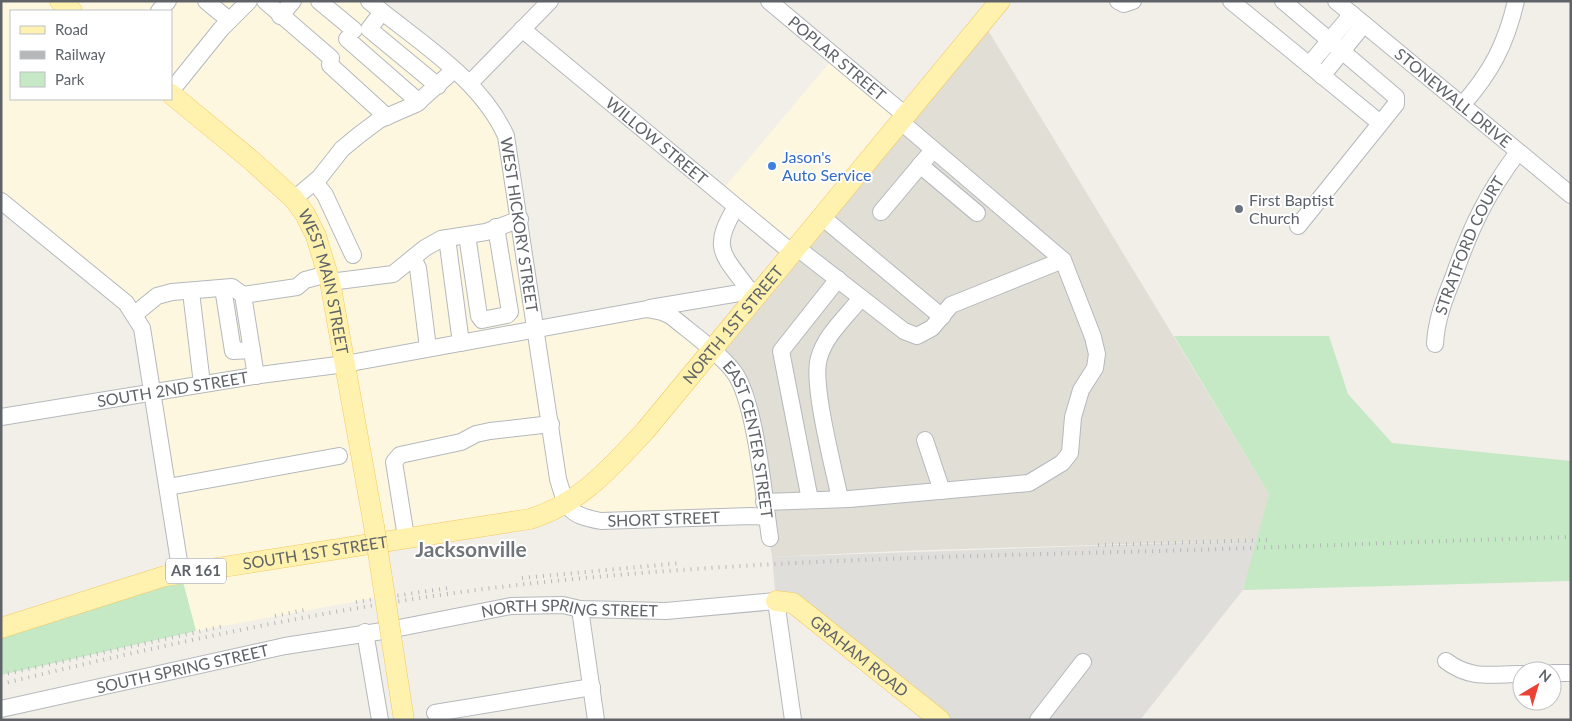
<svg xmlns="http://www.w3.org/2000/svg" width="1572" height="721" viewBox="0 0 1572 721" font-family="Lato,sans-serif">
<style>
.commercial{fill:#fef7e0;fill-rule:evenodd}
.industrial{fill:#e0deda}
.education{fill:#e1ded6}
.green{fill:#c5e8c5}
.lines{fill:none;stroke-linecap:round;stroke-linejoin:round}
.minor-casing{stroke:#b5b8bc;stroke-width:18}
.major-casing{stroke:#f2c960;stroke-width:21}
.minor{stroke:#fff;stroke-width:16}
.major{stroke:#fff2af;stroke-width:20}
.rail{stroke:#b6b7b8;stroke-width:4;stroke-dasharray:1 6;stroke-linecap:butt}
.major-bridge-casing{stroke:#f2c960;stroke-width:21;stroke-linecap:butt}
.major-bridge{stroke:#fff2af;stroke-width:20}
.shop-dot{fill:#3f7fe0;stroke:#fff;stroke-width:2}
.worship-dot{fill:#6b7280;stroke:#fff;stroke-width:2}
.labels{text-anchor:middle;stroke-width:4;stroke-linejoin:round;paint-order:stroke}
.shield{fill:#fff;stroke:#8f9295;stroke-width:1}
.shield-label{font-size:15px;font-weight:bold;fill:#5f6368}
.street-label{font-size:16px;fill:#5f6368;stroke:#fff}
.shop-label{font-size:16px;fill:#366cbe;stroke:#fff;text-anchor:start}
.worship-label{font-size:16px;fill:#5b616d;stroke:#fff;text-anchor:start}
.district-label{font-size:21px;font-weight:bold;fill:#70757a;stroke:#fff}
</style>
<rect width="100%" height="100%" fill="#f1efe8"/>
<path class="commercial" d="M1,1H369L499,120L537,327L647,309L734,371L767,517L601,521L566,505L377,540L385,596L196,631L181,574L142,328L1,201ZM11,11H171V99H11Z
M835,56L905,115L791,252L720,193Z"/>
<path class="industrial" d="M1258,540L1243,590L1140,720H940L776,601L772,557Z"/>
<path class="education" d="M983,22L1269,494L1258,540L898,551L772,557L743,388L711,350Z"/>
<path class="green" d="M1174,336H1329L1348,394L1392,443L1571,461V581L1243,590L1269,494Z
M181,574L196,631L1,675V628Z"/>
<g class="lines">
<defs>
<g id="minor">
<path d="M206,1L229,20"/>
<path d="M265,1L331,58L330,65L387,117"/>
<path d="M319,1L354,30"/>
<path id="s1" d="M369,1C417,41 480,78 506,136L558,479C567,510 569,515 601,521L751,516L767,517"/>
<path id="s2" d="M769,1L905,115"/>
<path d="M1118,1L1124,4L1133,1"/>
<path d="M1231,1L1380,123"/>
<path d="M1283,1L1396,97V104L1298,226"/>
<path id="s3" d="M1336,1L1571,195"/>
<path d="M159,11L168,1"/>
<path d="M382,12L369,29L438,86"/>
<path d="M280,16L293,1"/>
<path id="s4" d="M522,29L791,252"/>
<path d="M347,39L419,102"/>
<path d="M1309,65L1352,14"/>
<path d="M1322,76L1364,24"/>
<path d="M470,83L550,1"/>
<path d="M171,91L221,29L249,1"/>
<path d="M1462,105C1491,73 1506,44 1516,1"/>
<path d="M920,165L977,213"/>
<path d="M315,182L325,195L353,255"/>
<path d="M294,199L320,177L342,149L359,135L379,120L416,104L454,70"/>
<path d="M1,201L126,303L142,328L181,574"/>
<path d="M736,207C710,249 723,254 749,290"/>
<path d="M881,212L933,150"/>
<path d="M822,217L942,317"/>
<path d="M467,235L479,316L482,320L507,315L510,312L496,227"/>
<path d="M447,238L461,343"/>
<path d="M796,247L904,331L917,336L932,328L951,305L1063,260"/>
<path d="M413,258L418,268L428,348"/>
<path d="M330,282L393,274L425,248L441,239L486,232L520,219"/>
<path d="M223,288L233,351L252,350"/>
<path d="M191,292L202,384"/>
<path d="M243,295L256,376"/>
<path d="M650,308L764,289"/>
<path d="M135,314L157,296L172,292L232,287L243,295L297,287L305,280L328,274"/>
<path id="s5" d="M1435,344C1436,321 1444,300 1453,278C1471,227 1486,195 1518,152"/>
<path id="s6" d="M1,417L260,375L345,364L647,309L662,312L671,316C690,332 720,353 734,372C756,402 764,499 770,538"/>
<path d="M925,440L942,491"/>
<path d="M168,487L339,456"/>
<path d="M840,499C834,469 811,383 819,358C825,335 847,316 861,298"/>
<path d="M810,500L781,351L838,279"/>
<path d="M764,502L849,499L1029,483L1062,463L1070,453L1073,417L1081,390L1095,368L1097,354L1093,337L1063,260L900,121"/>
<path d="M406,537L394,462L400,455L461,442L476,434L490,431L551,424"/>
<path d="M580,609L596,720"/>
<path d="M365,632L380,720"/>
<path d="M1446,661C1471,680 1492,674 1522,674"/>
<path d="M1552,673H1571"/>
<path id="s7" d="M1,709L285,646L389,630L511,606L563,605L580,609L666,611L776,601L793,720"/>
<path d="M435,713L592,687"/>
<path d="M1038,720L1083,662"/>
</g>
<g id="major">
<path d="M60,1L72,11"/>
<path id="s8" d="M171,94L251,160L294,199L305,214L316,236L330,282L374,526"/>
<path id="s9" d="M776,601L793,603L940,720"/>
<path id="s10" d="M1,628L165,576L530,519C581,503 609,469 645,431L1000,1"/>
</g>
</defs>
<use href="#minor" class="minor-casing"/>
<use href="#major" class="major-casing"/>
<use href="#minor" class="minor"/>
<use href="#major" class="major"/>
<path class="rail" d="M1098,545L1268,540
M522,578L681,563
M356,602L448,588
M275,616L309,609
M1,675L224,626
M1,684C161,645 321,610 484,589C708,561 933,557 1158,551C1296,547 1433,541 1571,537"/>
<defs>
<path id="major-bridge" d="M374,526L404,720"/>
</defs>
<use href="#major-bridge" class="major-bridge-casing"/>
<use href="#major-bridge" class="major-bridge"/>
</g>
<circle class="shop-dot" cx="772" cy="166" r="5"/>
<circle class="worship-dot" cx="1239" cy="209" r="5"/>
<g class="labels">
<rect class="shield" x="166" y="558.5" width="60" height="25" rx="4"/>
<g class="shield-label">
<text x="196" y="576">AR 161</text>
</g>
<g class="street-label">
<text dy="6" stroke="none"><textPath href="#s2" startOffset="89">POPLAR STREET</textPath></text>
<text dy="6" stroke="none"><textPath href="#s3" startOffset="152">STONEWALL DRIVE</textPath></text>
<text dy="6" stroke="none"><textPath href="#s4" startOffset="175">WILLOW STREET</textPath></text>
<text dy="6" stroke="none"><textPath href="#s1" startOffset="284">WEST HICKORY STREET</textPath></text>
<text dy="6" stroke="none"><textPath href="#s5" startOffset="105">STRATFORD COURT</textPath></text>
<text dy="6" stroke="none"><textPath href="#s8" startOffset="251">WEST MAIN STREET</textPath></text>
<text dy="6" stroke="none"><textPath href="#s10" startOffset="826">NORTH 1ST STREET</textPath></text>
<text dy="6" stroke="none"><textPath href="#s6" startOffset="174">SOUTH 2ND STREET</textPath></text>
<text dy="6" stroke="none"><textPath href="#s6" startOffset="834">EAST CENTER STREET</textPath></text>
<text dy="6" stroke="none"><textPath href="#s1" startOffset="670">SHORT STREET</textPath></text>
<text dy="6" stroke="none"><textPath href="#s10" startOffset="324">SOUTH 1ST STREET</textPath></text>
<text dy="6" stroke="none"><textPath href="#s7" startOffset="579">NORTH SPRING STREET</textPath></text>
<text dy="6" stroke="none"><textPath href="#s9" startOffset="102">GRAHAM ROAD</textPath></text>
<text dy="6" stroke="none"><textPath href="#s7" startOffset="186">SOUTH SPRING STREET</textPath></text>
</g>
<g class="shop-label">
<text x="782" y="163">Jason's<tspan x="782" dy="18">Auto Service</tspan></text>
</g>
<g class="worship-label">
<text x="1249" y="206">First Baptist<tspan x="1249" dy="18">Church</tspan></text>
</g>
<g class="district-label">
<text x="471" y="557">Jacksonville</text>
</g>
</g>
<rect width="1572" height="721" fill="none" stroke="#5f6368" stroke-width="5"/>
<rect x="10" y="10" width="162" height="90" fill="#ffffff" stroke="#bfc1c3"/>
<rect x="20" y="26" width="25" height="8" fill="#fff2af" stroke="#bfc1c3"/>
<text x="55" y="35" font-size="15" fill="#5f6368">Road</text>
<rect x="20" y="51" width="25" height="8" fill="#b6b7b8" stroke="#bfc1c3"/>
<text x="55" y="60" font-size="15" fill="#5f6368">Railway</text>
<rect x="20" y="72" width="25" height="15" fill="#c5e8c5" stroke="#bfc1c3"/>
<text x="55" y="85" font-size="15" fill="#5f6368">Park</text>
<g transform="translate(1537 686) rotate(38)"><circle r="24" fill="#ffffff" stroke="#bfc1c3"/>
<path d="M0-4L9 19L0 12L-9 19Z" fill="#ea4335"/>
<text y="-8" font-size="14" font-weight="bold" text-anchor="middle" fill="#5f6368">N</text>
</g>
</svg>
